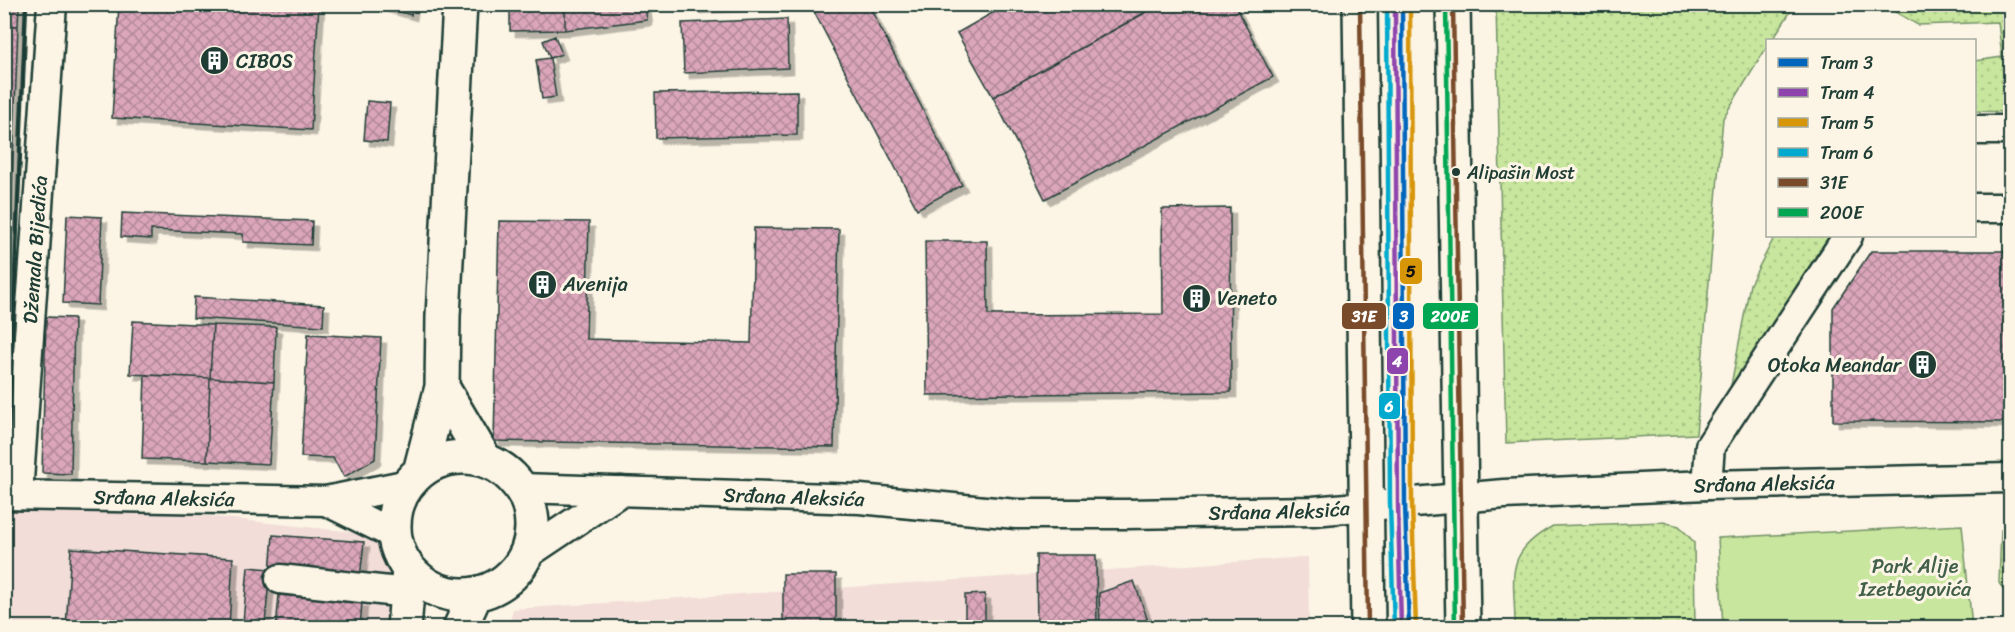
<svg xmlns="http://www.w3.org/2000/svg" width="2015" height="632" viewBox="0 0 2015 632" font-family="Sriracha,sans-serif">
<style>
.built{fill:#f2ddd8}
.grass{fill:url(#grass-dots);stroke:#749268;stroke-width:1.5}
.green{fill:#c8e69d;stroke:#749268;stroke-width:1.5}
.building{fill:url(#building-cross-hatch);stroke:#1f3d34;stroke-width:1.5;filter:url(#shadow)}
.lines{fill:none;stroke-linecap:round;stroke-linejoin:round}
.minor-casing{stroke:#1f3d34;stroke-width:33}
.tertiary-casing{stroke:#1f3d34;stroke-width:38}
.secondary-casing{stroke:#1f3d34;stroke-width:38}
.minor{stroke:#fcf5e5;stroke-width:28}
.tertiary{stroke:#fcf5e5;stroke-width:33}
.secondary{stroke:#fcf5e5;stroke-width:33}
.rail{stroke:#1f3d34;stroke-width:4.5}
.bus-1-casing{stroke:#fcf5e5;stroke-width:9}
.bus-2-casing{stroke:#fcf5e5;stroke-width:9}
.bus-1{stroke:#7a4b2a;stroke-width:4.5}
.bus-2{stroke:#00a651;stroke-width:4.5}
.tram-1-casing{stroke:#fcf5e5;stroke-width:9}
.tram-2-casing{stroke:#fcf5e5;stroke-width:9}
.tram-3-casing{stroke:#fcf5e5;stroke-width:9}
.tram-4-casing{stroke:#fcf5e5;stroke-width:9}
.tram-1{stroke:#0065bd;stroke-width:4.5}
.tram-2{stroke:#8e44ad;stroke-width:4.5}
.tram-3{stroke:#d79608;stroke-width:4.5}
.tram-4{stroke:#00a9ce;stroke-width:4.5}
.bus-dot{fill:#1f3d34;stroke:#fcf5e5;stroke-width:2}
.labels{text-anchor:middle;stroke-width:6;stroke-linejoin:round;paint-order:stroke}
.bus-label{font-size:18px;fill:#1f3d34;stroke:#fcf5e5;text-anchor:start}
.poi-label{font-size:20px;fill:#1f3d34;stroke:#fcf5e5;text-anchor:start}
.street-label{font-size:20px;fill:#1f3d34;stroke:#fcf5e5}
.park-label{font-size:20px;fill:#415f49;stroke:#fcf5e5}
.line-badge{stroke:#fcf5e5;stroke-width:2}
.badge-label{font-size:16px;text-anchor:middle;font-weight:bold;fill:#fff}
.pale-badge-label{font-size:16px;text-anchor:middle;font-weight:bold;fill:#111}
</style>
<defs>
<pattern id="grass-dots" width="8" height="8" patternUnits="userSpaceOnUse" patternTransform="scale(1.5)"><rect width="8" height="8" fill="#c8e69d"/><path d="M2 2h.1M6 6h.1" fill="none" stroke="#abc688" stroke-width="1.8" stroke-linecap="round"/></pattern>
<pattern id="building-cross-hatch" width="8" height="8" patternUnits="userSpaceOnUse" patternTransform="scale(1.5)"><rect width="8" height="8" fill="#dba5ba"/><path d="M0 0l8 8M0 8l8-8" fill="none" stroke="#b18898"/></pattern>
<filter id="shadow"><feDropShadow dx="5.5" dy="5.5" stdDeviation="0" flood-color="#0004"/></filter>
</defs>
<rect width="100%" height="100%" fill="#fcf5e5"/>
<filter id="ink" filterUnits="userSpaceOnUse"><feTurbulence type="fractalNoise" baseFrequency=".0167" numOctaves="2"/><feDisplacementMap in="SourceGraphic" scale="12" xChannelSelector="R" yChannelSelector="G"/><feConvolveMatrix kernelMatrix="1 2 1 2 8 2 1 2 1" color-interpolation-filters="sRGB"/></filter>
<g filter="url(#ink)">
<path class="built" d="M5,494L362,533L390,550L394,627L5,628Z
M1308,557L1309,627L508,628L513,609Z"/>
<path class="grass" d="M1496,5H1795L1772,40H1768L1767,47L1723,118L1696,434L1506,443Z
M1883,5H2010V112L1975,111V61L2002,57L1998,22L1918,25Z
M1775,236H1829L1730,391L1750,284Z
M1663,522L1679,526L1694,542L1695,627H1515C1515,576 1502,554 1553,526Z
M2010,529V599L1999,583L2001,530Z"/>
<path class="green" d="M1962,525L1972,627H1723L1718,538Z"/>
<path class="building" d="M4,4H19L18,26L4,25Z
M119,4H319L311,130L112,118Z
M373,4H413L411,15Z
M510,4H565V30L510,31Z
M565,4H645L647,20L565,30Z
M694,4H734V6L694,8Z
M810,4H868L962,185L917,209Z
M1008,4H1151L1153,8L993,97L957,33Z
M1161,4H1234L1273,77L1045,199L993,97Z
M787,19L788,68L684,73L682,23Z
M4,26H18L9,268H4Z
M555,36L562,54L550,58L543,41Z
M550,58L556,97L542,99L536,60Z
M797,91V135L656,138L655,93Z
M367,101L390,103L387,142L364,140Z
M1230,208L1231,392L927,395L925,241H987L988,315L1163,314L1162,209Z
M122,213L312,221L311,245L243,242V234L151,230V239L121,237Z
M67,215L102,217L98,305L63,303Z
M499,221L589,222L586,339L751,343L754,228L839,229L834,447L494,441Z
M1871,251H2010V422L1833,421V308Z
M194,297L324,305L323,326L193,318Z
M46,317L74,318L71,474L42,473Z
M133,321L213,325L210,378L130,374Z
M213,325L276,327L274,382L210,378Z
M308,334L381,338L375,459L344,477L333,458L301,457Z
M145,375L210,378L207,461L142,459Z
M210,378L274,382L269,464L207,461Z
M273,535L364,542L360,578L270,571Z
M71,548L233,558L229,628H66Z
M1036,555H1096L1097,628H1037Z
M248,567L270,569L265,624L243,622Z
M783,574H836V628H783Z
M1134,581L1148,621L1127,628H1100L1099,593Z
M985,594V628H965V595Z
M279,595L362,602L360,628H276Z"/>
<g class="lines">
<defs>
<g id="minor">
<path d="M1974,130H2010"/>
<path d="M1974,208H2010"/>
<path d="M1707,485L1710,446L1848,236"/>
<path id="s1" d="M521,488L860,499L1016,514H1126L1313,511L1504,494L1707,485L2010,478"/>
<path id="s2" d="M4,495L326,501L409,484"/>
<path id="s3" d="M18,495L52,4"/>
<path d="M326,501L395,535"/>
<path d="M527,554L621,491"/>
<path d="M280,579L407,593"/>
</g>
<path id="tertiary" d="M442,387L485,460
M394 526a69 69 0 1 1 138 0a69 69 0 1 1-138 0Z
M420,472L442,387L443,316L460,4
M404,628L409,569
M460,628L475,595"/>
<path id="secondary" d="M1360,4L1368,628
M1453,4L1463,628"/>
</defs>
<use href="#minor" class="minor-casing"/>
<use href="#tertiary" class="tertiary-casing"/>
<use href="#secondary" class="secondary-casing"/>
<use href="#minor" class="minor"/>
<use href="#tertiary" class="tertiary"/>
<use href="#secondary" class="secondary"/>
<path class="rail" d="M4,545L26,4"/>
<defs>
<path id="bus-1" d="M1360,4L1368,628
M1453,4L1463,628"/>
<path id="bus-2" d="M1446,4L1455,628"/>
</defs>
<use href="#bus-1" class="bus-1-casing"/>
<use href="#bus-2" class="bus-2-casing"/>
<use href="#bus-1" class="bus-1"/>
<use href="#bus-2" class="bus-2"/>
<defs>
<path id="tram-1" d="M1402,4L1405,504L1409,628"/>
<path id="tram-2" d="M1395,4L1398,504L1401,628"/>
<path id="tram-3" d="M1410,4L1412,504L1416,628"/>
<path id="tram-4" d="M1387,4L1390,504L1394,628"/>
</defs>
<use href="#tram-1" class="tram-1-casing"/>
<use href="#tram-2" class="tram-2-casing"/>
<use href="#tram-3" class="tram-3-casing"/>
<use href="#tram-4" class="tram-4-casing"/>
<use href="#tram-1" class="tram-1"/>
<use href="#tram-2" class="tram-2"/>
<use href="#tram-3" class="tram-3"/>
<use href="#tram-4" class="tram-4"/>
</g>
</g>
<defs>
<symbol id="building-disc" viewBox="-11 -11 22 22"><circle r="9.5" fill="#1f3d34" stroke="#fcf5e5"/><path d="M-4-6H4V6H1V3H-1V6H-4ZM-2.5-4.3h1.7v1.8h-1.7ZM.8-4.3h1.7v1.8H.8ZM-2.5-1h1.7V.8h-1.7ZM.8-1h1.7V.8H.8Z" fill="#fff"/></symbol>
</defs>
<g fill-rule="evenodd">
<use href="#building-disc" x="198" y="44" width="33" height="33"/>
<use href="#building-disc" x="526" y="268" width="33" height="33"/>
<use href="#building-disc" x="1180" y="282" width="33" height="33"/>
<use href="#building-disc" x="1906" y="348" width="33" height="33"/>
</g>
<circle class="bus-dot" cx="1456" cy="172" r="5"/>
<g class="labels">
<g class="bus-label">
<text x="1467" y="179">Alipašin Most</text>
</g>
<g class="poi-label">
<text x="236" y="68">CIBOS</text>
<text x="563" y="291">Avenija</text>
<text x="1217" y="305">Veneto</text>
<text x="1901" y="372" text-anchor="end">Otoka Meandar</text>
</g>
<g class="street-label">
<text dy="7" stroke="none"><textPath href="#s3" startOffset="246">Džemala Bijedića</textPath></text>
<text dy="7" stroke="none"><textPath href="#s1" startOffset="1245">Srđana Aleksića</textPath></text>
<text dy="7" stroke="none"><textPath href="#s1" startOffset="273">Srđana Aleksića</textPath></text>
<text dy="7" stroke="none"><textPath href="#s2" startOffset="160">Srđana Aleksića</textPath></text>
<text dy="7" stroke="none"><textPath href="#s1" startOffset="759">Srđana Aleksića</textPath></text>
</g>
<g class="park-label">
<text x="1915" y="573">Park Alije<tspan x="1915" dy="23">Izetbegovića</tspan></text>
</g>
</g>
<g class="line-badge">
<rect x="1399" y="257" width="24" height="28" rx="6" fill="#d79608"/>
<rect x="1341" y="302" width="46" height="28" rx="6" fill="#7a4b2a"/>
<rect x="1422" y="302" width="57" height="28" rx="6" fill="#00a651"/>
<rect x="1392" y="302" width="23" height="28" rx="6" fill="#0065bd"/>
<rect x="1386" y="347" width="23" height="28" rx="6" fill="#8e44ad"/>
<rect x="1378" y="392" width="23" height="28" rx="6" fill="#00a9ce"/>
</g>
<g class="badge-label">
<text x="1364" y="322">31E</text>
<text x="1450" y="322">200E</text>
<text x="1404" y="322">3</text>
<text x="1397" y="367">4</text>
<text x="1389" y="412">6</text>
</g>
<g class="pale-badge-label">
<text x="1411" y="277">5</text>
</g>
<rect width="2015" height="632" fill="none" stroke="#fcf5e5" stroke-width="24"/>
<rect x="12" y="12" width="1991" height="608" fill="none" stroke="#1f3d34" stroke-width="2" filter="url(#ink)"/>
<rect x="1766" y="39" width="210" height="198" fill="#fcf5e5" stroke="#a4ab9e" stroke-width="1.5"/>
<rect x="1778" y="58" width="30" height="9" fill="#0065bd" stroke="#a4ab9e" stroke-width="1.5"/>
<text x="1820" y="69" font-size="18" fill="#1f3d34">Tram 3</text>
<rect x="1778" y="88" width="30" height="9" fill="#8e44ad" stroke="#a4ab9e" stroke-width="1.5"/>
<text x="1820" y="99" font-size="18" fill="#1f3d34">Tram 4</text>
<rect x="1778" y="118" width="30" height="9" fill="#d79608" stroke="#a4ab9e" stroke-width="1.5"/>
<text x="1820" y="129" font-size="18" fill="#1f3d34">Tram 5</text>
<rect x="1778" y="148" width="30" height="9" fill="#00a9ce" stroke="#a4ab9e" stroke-width="1.5"/>
<text x="1820" y="159" font-size="18" fill="#1f3d34">Tram 6</text>
<rect x="1778" y="178" width="30" height="9" fill="#7a4b2a" stroke="#a4ab9e" stroke-width="1.5"/>
<text x="1820" y="189" font-size="18" fill="#1f3d34">31E</text>
<rect x="1778" y="208" width="30" height="9" fill="#00a651" stroke="#a4ab9e" stroke-width="1.5"/>
<text x="1820" y="219" font-size="18" fill="#1f3d34">200E</text>
</svg>
